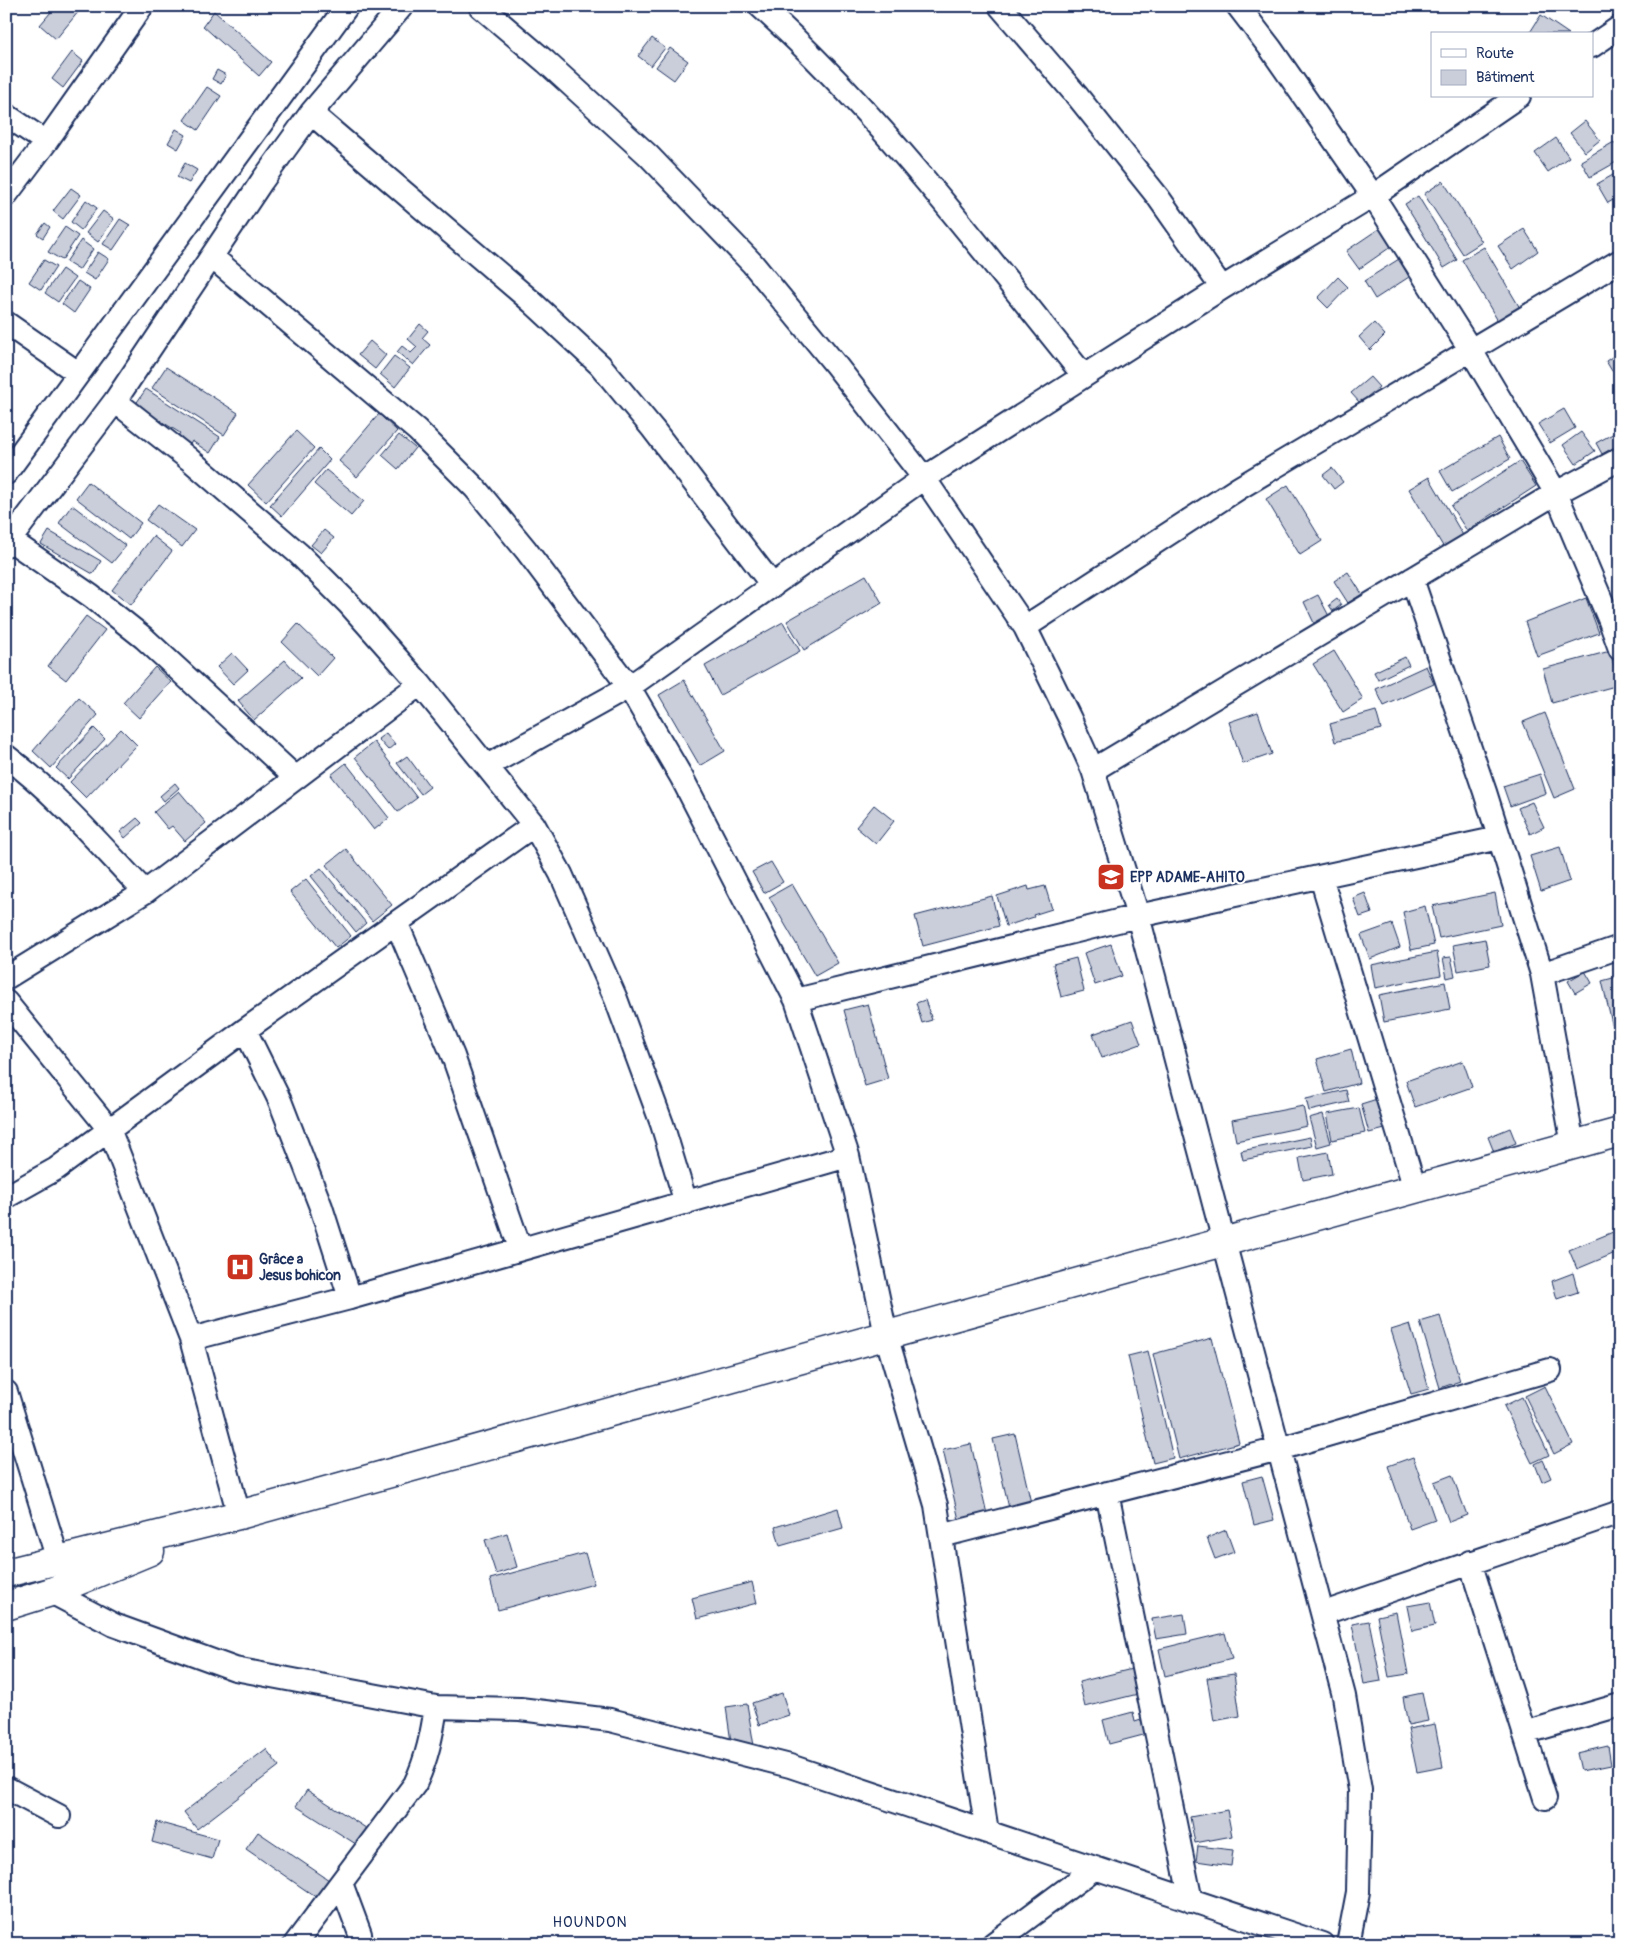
<svg xmlns="http://www.w3.org/2000/svg" width="1626" height="1950" viewBox="0 0 1626 1950" font-family="Pangolin,sans-serif">
<style>
.building{fill:#caceda;stroke:#1b2f5e}
.lines{fill:none;stroke-linecap:round;stroke-linejoin:round}
.minor-casing{stroke:#1b2f5e;stroke-width:26}
.secondary-casing{stroke:#1b2f5e;stroke-width:31}
.minor{stroke:#fff;stroke-width:22}
.secondary{stroke:#fff;stroke-width:28}
.labels{text-anchor:middle;stroke-width:4;stroke-linejoin:round;paint-order:stroke}
.poi-label{font-size:14px;font-weight:bold;fill:#1b2f5e;stroke:#fff;text-anchor:start}
.neighbourhood-label{font-size:15px;letter-spacing:1px;fill:#1b2f5e;stroke:#fff}
</style>
<rect width="100%" height="100%" fill="#fff"/>
<filter id="ink" filterUnits="userSpaceOnUse"><feTurbulence type="fractalNoise" baseFrequency=".02" numOctaves="2"/><feDisplacementMap in="SourceGraphic" scale="10" xChannelSelector="R" yChannelSelector="G"/><feConvolveMatrix kernelMatrix="1 2 1 2 8 2 1 2 1" color-interpolation-filters="sRGB"/></filter>
<g filter="url(#ink)">
<path class="building" d="M56,6H73L79,11L56,39L40,25Z
M214,11L271,62L259,76L203,26Z
M1541,15L1569,34H1529Z
M652,38L665,48L651,66L638,56Z
M670,48L688,61L674,80L656,67Z
M72,52L83,61L63,88L52,79Z
M217,70L226,75L221,84L212,79Z
M207,87L221,96L198,130L184,120Z
M1585,121L1600,140L1585,152L1570,133Z
M176,129L186,135L178,149L168,143Z
M6,135L14,141L6,153Z
M1556,138L1569,157L1548,172L1535,153Z
M1614,142L1620,152V160L1590,177L1581,161Z
M185,163L197,170L189,183L177,177Z
M1620,171V196L1608,203L1597,184Z
M1443,181L1482,242L1463,254L1424,194Z
M71,188L81,195L63,219L53,211Z
M1418,196L1457,260L1444,268L1405,204Z
M86,200L97,208L81,230L71,222Z
M103,211L114,219L98,242L86,233Z
M120,219L130,225L113,250L103,244Z
M45,223L50,227L43,238L37,234Z
M65,227L78,236L62,260L48,252Z
M1380,228L1392,246L1359,269L1346,251Z
M1524,229L1538,251L1513,269L1498,246Z
M81,240L93,249L79,270L66,262Z
M1484,247L1520,308L1498,321L1462,260Z
M98,252L109,259L95,280L84,273Z
M1399,259L1409,277L1375,299L1364,281Z
M44,260L56,267L41,290L29,282Z
M62,269L75,278L58,302L45,293Z
M1338,277L1348,287L1328,308L1318,298Z
M78,281L90,289L74,313L62,304Z
M1374,323L1385,335L1370,350L1359,337Z
M420,324L428,331L422,338L430,345L413,365L397,352L402,346L411,353L417,347L408,339Z
M370,341L386,355L375,369L358,355Z
M1615,355L1620,366L1612,371L1606,361Z
M394,356L410,368L395,387L380,374Z
M166,367L238,413L224,435L152,388Z
M1370,377L1379,387L1360,403L1351,393Z
M146,389L220,437L210,453L192,441L188,448L175,440L180,433L135,405Z
M1564,409L1575,428L1550,443L1538,424Z
M379,414L397,431L357,477L339,461Z
M1620,430V444L1602,454L1596,443Z
M296,431L314,448L266,502L248,485Z
M1581,432L1595,451L1576,464L1563,445Z
M399,435L415,448L398,469L382,455Z
M1498,437L1510,459L1452,492L1440,471Z
M319,449L330,460L282,516L270,505Z
M1520,461L1536,486L1467,531L1451,506Z
M1332,468L1343,482L1334,489L1323,475Z
M326,470L364,501L351,516L314,484Z
M1429,477L1464,537L1444,548L1409,489Z
M88,482L141,523L129,539L76,498Z
M1288,485L1322,541L1300,555L1266,499Z
M158,504L195,530L182,547L146,520Z
M72,505L126,546L112,563L59,523Z
M324,530L334,538L321,553L311,545Z
M49,531L101,561L93,574L41,544Z
M153,536L172,551L131,605L112,590Z
M1348,572L1362,594L1348,603L1334,581Z
M866,575L882,603L804,650L787,621Z
M1318,595L1329,616L1314,623L1304,602Z
M1586,598L1599,633L1537,656L1525,622Z
M1337,599L1341,605L1333,611L1329,605Z
M86,616L105,630L66,680L48,666Z
M783,622L800,651L720,695L705,666Z
M298,624L333,658L317,676L282,642Z
M1334,651L1363,699L1343,712L1313,664Z
M1610,651L1619,685L1552,703L1543,669Z
M232,653L248,670L233,684L217,667Z
M1405,657L1409,665L1378,680L1374,672Z
M285,660L301,678L254,720L238,701Z
M1426,666L1434,684L1384,706L1376,689Z
M155,667L171,682L139,718L123,703Z
M684,680L725,751L700,766L659,695Z
M79,698L98,715L51,768L33,751Z
M1376,711L1381,729L1335,742L1330,724Z
M1258,712L1272,754L1243,764L1229,722Z
M1545,713L1575,789L1554,798L1523,722Z
M94,728L105,739L68,779L56,768Z
M121,729L137,745L86,798L70,782Z
M386,733L395,744L388,750L378,739Z
M374,742L417,798L398,812L355,757Z
M407,756L430,787L421,794L397,763Z
M346,763L389,818L374,830L331,775Z
M1540,774L1546,793L1510,806L1503,786Z
M175,783L179,788L164,801L160,796Z
M179,791L206,823L185,841L172,826L168,829L154,812Z
M1532,802L1544,827L1530,834L1518,808Z
M874,805L894,821L876,844L856,827Z
M137,818L142,823L125,838L120,832Z
M1560,847L1570,881L1541,891L1530,856Z
M346,849L392,905L372,921L326,865Z
M771,862L783,882L764,893L752,872Z
M321,868L366,923L356,932L311,876Z
M306,879L351,936L336,948L290,892Z
M792,884L838,963L815,976L769,897Z
M1028,886L1029,890L1045,886L1052,909L1033,915L1034,917L1006,926L997,896Z
M1365,893L1372,913L1360,917L1353,898Z
M1495,893L1501,925L1439,938L1432,906Z
M992,896L999,926L923,946L915,916Z
M1425,906L1434,945L1411,950L1403,912Z
M1392,924L1400,947L1370,959L1361,935Z
M1485,939L1490,965L1458,971L1453,945Z
M1111,944L1122,976L1095,985L1084,953Z
M1437,952L1441,975L1375,988L1371,965Z
M1451,957L1455,976L1447,978L1443,958Z
M1076,958L1084,991L1061,997L1053,964Z
M1585,971L1592,983L1575,993L1568,981Z
M1620,976V1044L1617,1045L1602,981Z
M1445,982L1450,1009L1384,1022L1379,995Z
M925,1000L932,1020L922,1023L916,1003Z
M868,1004L888,1079L865,1086L844,1010Z
M1132,1020L1141,1044L1102,1058L1093,1034Z
M1351,1049L1359,1083L1326,1092L1317,1059Z
M1463,1061L1472,1087L1415,1107L1406,1081Z
M1346,1090L1349,1102L1309,1111L1306,1099Z
M1377,1099L1385,1129L1369,1133L1361,1104Z
M1303,1106L1307,1126L1236,1141L1232,1120Z
M1359,1108L1365,1133L1332,1140L1327,1114Z
M1323,1114L1331,1143L1317,1147L1309,1118Z
M1510,1128L1516,1143L1494,1152L1488,1137Z
M1310,1137L1312,1146L1243,1160L1241,1151Z
M1328,1152L1332,1174L1303,1180L1299,1158Z
M1613,1232L1620,1251L1577,1269L1569,1250Z
M1573,1273L1578,1292L1557,1299L1552,1281Z
M1440,1316L1460,1381L1440,1388L1420,1322Z
M1410,1324L1429,1389L1411,1394L1391,1330Z
M1212,1338L1239,1443L1179,1459L1153,1354Z
M1148,1351L1173,1458L1153,1463L1128,1356Z
M1545,1386L1573,1444L1554,1454L1525,1396Z
M1522,1397L1549,1455L1532,1463L1504,1406Z
M1015,1434L1031,1503L1009,1508L993,1439Z
M971,1444L987,1514L959,1520L943,1450Z
M1413,1457L1435,1520L1410,1529L1388,1466Z
M1543,1460L1551,1478L1542,1482L1535,1464Z
M1452,1475L1467,1515L1449,1522L1434,1482Z
M1262,1476L1274,1520L1254,1525L1243,1481Z
M838,1508L843,1528L780,1546L775,1527Z
M1226,1530L1234,1552L1215,1559L1207,1538Z
M507,1533L517,1567L496,1574L485,1540Z
M585,1553L594,1584L498,1610L490,1579Z
M752,1582L757,1603L697,1619L692,1598Z
M1430,1602L1435,1626L1412,1631L1407,1606Z
M1396,1612L1408,1674L1389,1677L1377,1616Z
M1184,1614L1187,1634L1156,1639L1152,1619Z
M1369,1621L1381,1681L1364,1684L1352,1624Z
M1225,1633L1232,1659L1165,1676L1159,1649Z
M1132,1669L1138,1694L1085,1707L1079,1682Z
M1234,1674L1240,1716L1214,1721L1207,1678Z
M782,1693L789,1715L759,1725L752,1703Z
M1422,1693L1428,1721L1408,1725L1403,1697Z
M747,1704L754,1746L732,1749L726,1707Z
M1133,1712L1135,1722L1144,1719L1147,1734L1109,1744L1103,1720Z
M1435,1724L1443,1767L1417,1772L1408,1729Z
M1608,1746L1611,1765L1581,1771L1577,1753Z
M266,1749L279,1766L197,1829L184,1812Z
M307,1790L369,1830L359,1846L296,1806Z
M1227,1810L1232,1836L1195,1843L1190,1817Z
M157,1822L218,1839L212,1859L152,1842Z
M258,1832L329,1880L317,1898L246,1849Z
M1198,1846L1233,1850L1231,1866L1196,1861Z"/>
<g class="lines">
<defs>
<path id="minor" d="M480,6L546,62L648,155L752,263L835,364L924,478L1025,627L1070,719L1093,770L1138,916L1344,1696L1360,1790L1358,1892L1348,1944
M760,6C882,116 981,249 1084,376
M1000,6L1078,97L1158,197L1222,288
M1238,6L1271,49L1373,196L1470,349L1556,493L1610,621L1620,649
M1592,46L1620,27
M311,113L532,302L600,365L653,429L773,586
M6,115L46,142
M6,195L46,142L142,6
M212,257L417,430L475,488L526,550L629,687L682,778L796,1000L848,1156L886,1335L936,1505L987,1832
M6,323L78,373
M115,401L189,459L299,554L349,604L420,684L534,825L561,874L616,999L662,1124L686,1203
M6,473L347,6
M10,540L91,596L144,638L296,778
M6,545L115,401L262,181L311,113L402,6
M1412,579L1485,792L1542,974L1573,1145
M1025,627L1239,488L1620,261
M6,756C58,795 100,845 145,892
M487,766L629,687L924,478L1222,288L1373,196L1519,96
M1093,770L1556,493L1620,459
M1321,877L1415,1189
M397,924L453,1056L520,1248
M1542,974L1620,947
M6,978L145,892L420,684
M796,1000L1138,916L1499,838
M6,1002L109,1129L191,1339L239,1515
M245,1030L280,1101L321,1207L350,1298
M6,1197L56,1169L245,1030L534,825
M191,1339L350,1298L848,1156
M6,1392L58,1560
M1107,1493L1191,1901
M941,1536L1279,1449L1550,1370
M1470,1562L1545,1798
M51,1592L114,1625L235,1669L436,1707L520,1709L610,1720L790,1766L1322,1944
M1324,1613L1620,1512
M1524,1733L1620,1705
M6,1788L59,1816
M341,1883L360,1934L361,1944
M295,1944L415,1784C427,1759 432,1734 436,1707
M993,1944L1095,1868"/>
<path id="secondary" d="M6,1573L239,1515L1620,1132
M6,1606L51,1592L150,1551"/>
</defs>
<use href="#minor" class="minor-casing"/>
<use href="#secondary" class="secondary-casing"/>
<use href="#minor" class="minor"/>
<use href="#secondary" class="secondary"/>
</g>
</g>
<defs>
<symbol id="school-square" viewBox="-11 -11 22 22"><rect x="-9" y="-9" width="18" height="18" rx="4" fill="#c8321e" stroke="#fff"/><path d="M0-5L7-2L0 1L-7-2ZM-4 1L0 2.5L4 1V4Q0 6-4 4Z" fill="#fff"/></symbol>
<symbol id="hospital-square" viewBox="-11 -11 22 22"><rect x="-9" y="-9" width="18" height="18" rx="4" fill="#c8321e" stroke="#fff"/><path d="M-5-5h3v3.5h4V-5h3V5h-3V1.5h-4V5h-3Z" fill="#fff"/></symbol>
</defs>
<g fill-rule="evenodd">
<use href="#school-square" x="1095" y="861" width="32" height="32"/>
<use href="#hospital-square" x="224" y="1251" width="32" height="32"/>
</g>
<g class="labels">
<g class="poi-label">
<text x="1130" y="882">EPP ADAME-AHITO</text>
<text x="259" y="1264">Grâce a<tspan x="259" dy="16">Jesus bohicon</tspan></text>
</g>
<g class="neighbourhood-label">
<text x="590" y="1927">HOUNDON</text>
</g>
</g>
<rect width="1626" height="1950" fill="none" stroke="#fff" stroke-width="25"/>
<rect x="12" y="12" width="1601" height="1925" fill="none" stroke="#1b2f5e" stroke-width="2" filter="url(#ink)"/>
<rect x="1431" y="32" width="162" height="65" fill="#ffffff" stroke="#a4acbf"/>
<rect x="1441" y="49" width="25" height="8" fill="#ffffff" stroke="#a4acbf"/>
<text x="1476" y="58" font-size="15" fill="#1b2f5e">Route</text>
<rect x="1441" y="70" width="25" height="15" fill="#caceda" stroke="#a4acbf"/>
<text x="1476" y="82" font-size="15" fill="#1b2f5e">Bâtiment</text>
</svg>
